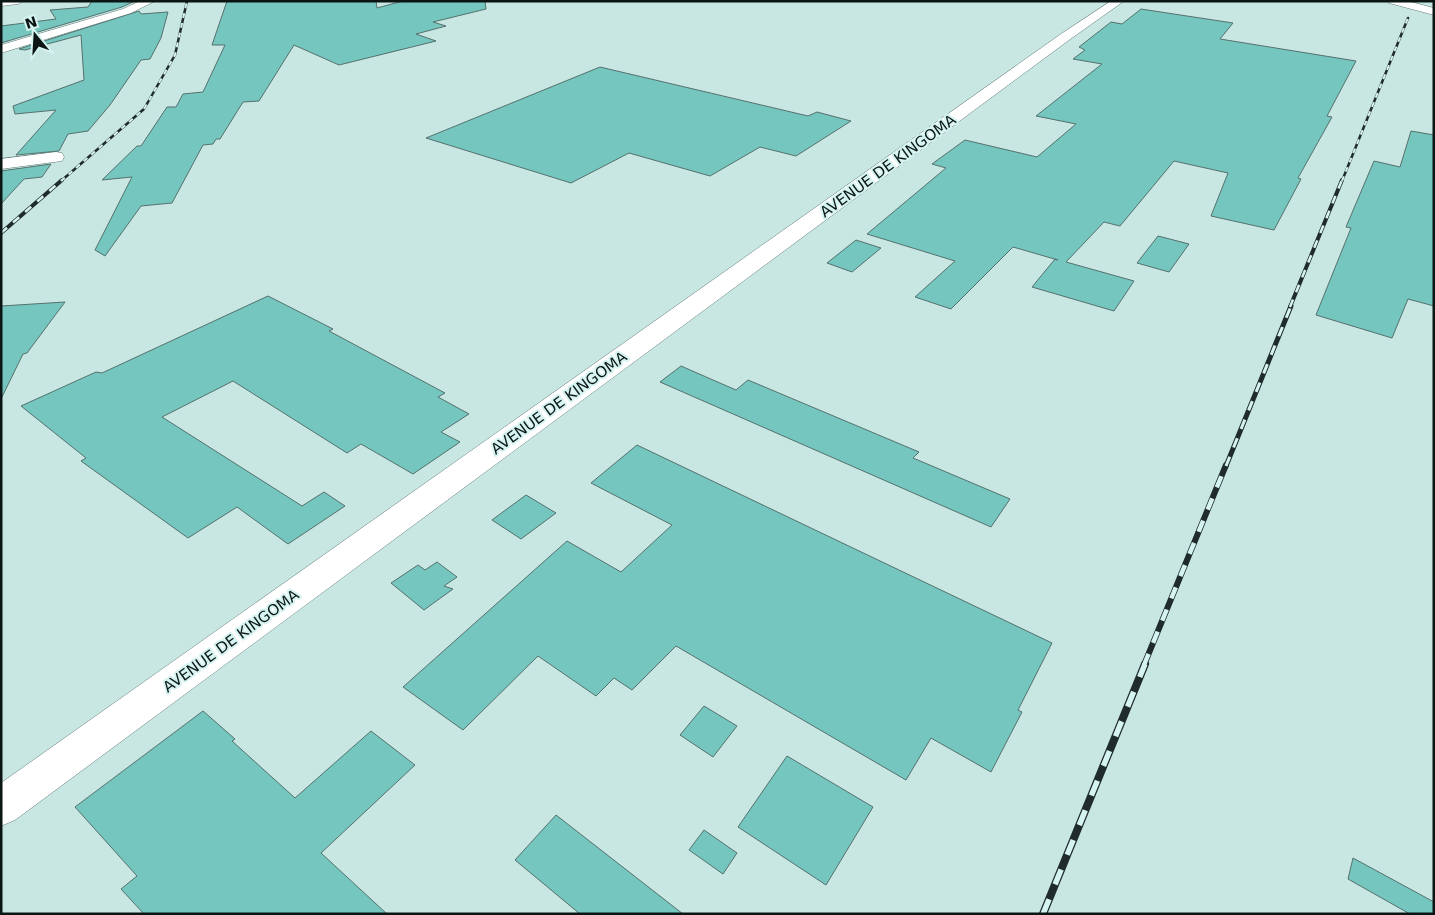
<svg xmlns="http://www.w3.org/2000/svg" width="1435" height="915" viewBox="0 0 1435 915" font-family="'DejaVu Sans',sans-serif">
<style>
.building{fill:#74c6be;stroke:#55716e}
.lines{fill:none;stroke-linecap:round;stroke-linejoin:round}
.minor-casing{stroke:#5e7976;stroke-width:1}
.tertiary-casing{stroke:#5e7976;stroke-width:1}
.minor{fill:#fff;fill-rule:evenodd}
.tertiary{fill:#fff;fill-rule:evenodd}
.rail-far4-casing{stroke:#1f2c2b;stroke-width:2.5}
.rail-far3-casing{stroke:#1f2c2b;stroke-width:4}
.rail-far2-casing{stroke:#1f2c2b;stroke-width:5}
.rail-far1-casing{stroke:#1f2c2b;stroke-width:6}
.rail-casing{stroke:#1f2c2b;stroke-width:8}
.rail-far4{stroke:#d5f3f0;stroke-width:2;stroke-dasharray:5;stroke-linecap:butt}
.rail-far3{stroke:#d5f3f0;stroke-width:2.5;stroke-dasharray:8;stroke-linecap:butt}
.rail-far2{stroke:#d5f3f0;stroke-width:3;stroke-dasharray:10;stroke-linecap:butt}
.rail-far1{stroke:#d5f3f0;stroke-width:4.5;stroke-dasharray:12;stroke-linecap:butt}
.rail{stroke:#d5f3f0;stroke-width:5.5;stroke-dasharray:16;stroke-linecap:butt}
.labels{text-anchor:middle;stroke-width:4;stroke-linejoin:round;paint-order:stroke}
.street-label{font-size:15px;fill:#0a1514;stroke:#d5f3f0}
</style>
<rect width="100%" height="100%" fill="#c8e6e2"/>
<path class="building" d="M92,1H135L122,7L1,43V26L56,19L50,10L88,7Z
M227,1H376L377,8L403,1H485L486,9L433,22L446,26L416,34L436,41L339,65L294,45L259,101L243,102L220,139H216L213,144L203,145L172,203L141,206L105,256L95,250L132,177L102,180L137,146H141L167,107H176L183,94L203,92L225,45H212Z
M1141,9L1233,23L1220,39L1356,61L1327,116L1332,117L1298,178L1301,179L1274,230L1211,216L1228,173L1174,161L1120,226L1104,222L1066,262L1134,281L1114,311L1032,287L1055,259L1058,260L1013,247L951,309L915,297L955,261L867,234L946,168L932,164L965,140L1037,157L1076,124L1036,116L1102,64L1073,59L1085,50L1079,47L1111,22L1122,24Z
M139,11L141,14L168,12L161,38L150,59L141,60L110,105L88,131L68,134L59,151L16,155L56,110L15,114L13,106L84,80L81,35L25,50L19,49Z
M600,67L808,116L817,112L851,121L796,156L760,147L710,176L629,153L571,183L426,138Z
M1411,131L1434,135V306L1408,299L1392,338L1316,315L1351,228L1346,227L1374,161L1400,167Z
M51,164L42,177L24,179L1,204V171Z
M1158,236L1189,244L1169,272L1137,263Z
M856,240L881,248L852,272L827,263Z
M268,296L333,329L329,331L445,393L438,397L469,414L441,432L460,442L413,474L361,444L347,453L233,381L162,417L302,506L324,492L345,506L288,544L237,507L188,538L81,461L86,458L21,406L96,372L102,373Z
M65,302L27,353L23,354L1,399V306Z
M681,366L736,390L748,380L919,452L913,458L1010,499L991,527L660,382Z
M637,445L1052,643L1018,710L1022,712L991,772L931,738L906,780L676,646L632,690L614,678L596,696L538,656L463,730L403,687L567,541L621,572L672,525L591,483Z
M526,495L556,513L521,539L492,520Z
M437,562L457,577L444,586L453,589L424,610L391,583L418,565L425,570Z
M704,706L737,726L713,757L680,735Z
M203,711L235,739L232,741L295,798L371,731L415,765L321,853L387,914H144L121,889L137,876L75,807Z
M787,756L873,807L826,885L738,827Z
M556,815L683,914H580L515,860Z
M704,830L737,853L723,874L689,850Z
M1353,858L1434,902V914H1410L1348,879Z"/>
<g class="lines">
<defs>
<path id="minor" d="M1,1H23L18,4L1,6Z
M140,1H155L131,13L1,53V45L123,9Z
M56,152L62,153L64,157L62,161L1,169V159Z"/>
<path id="tertiary" d="M1111,1H1124L1069,40L15,820L1,826V783L1061,34Z
M1388,1H1407L1434,8V15L1389,3Z"/>
</defs>
<use href="#minor" class="minor-casing"/>
<use href="#tertiary" class="tertiary-casing"/>
<use href="#minor" class="minor"/>
<use href="#tertiary" class="tertiary"/>
<defs>
<path id="rail-far4" d="M61,181L144,109L175,55L187,1
M1342,181L1408,18"/>
<path id="rail-far3" d="M1,233L62,180
M1290,307L1342,180"/>
<path id="rail-far2" d="M1226,466L1291,306"/>
<path id="rail-far1" d="M1144,665L1226,465"/>
<path id="rail" d="M1043,914L1145,664"/>
</defs>
<use href="#rail-far4" class="rail-far4-casing"/>
<use href="#rail-far3" class="rail-far3-casing"/>
<use href="#rail-far2" class="rail-far2-casing"/>
<use href="#rail-far1" class="rail-far1-casing"/>
<use href="#rail" class="rail-casing"/>
<use href="#rail-far4" class="rail-far4"/>
<use href="#rail-far3" class="rail-far3"/>
<use href="#rail-far2" class="rail-far2"/>
<use href="#rail-far1" class="rail-far1"/>
<use href="#rail" class="rail"/>
</g>
<g class="labels">
<g class="street-label">
<text transform="translate(888 166) rotate(-36)" y="5">AVENUE DE KINGOMA</text>
<text transform="translate(559 403) rotate(-36)" y="5">AVENUE DE KINGOMA</text>
<text transform="translate(231 641) rotate(-36)" y="5">AVENUE DE KINGOMA</text>
</g>
</g>
<rect width="1435" height="915" fill="none" stroke="#0a1514" stroke-width="5"/>
<g transform="translate(35 35) rotate(342)" stroke="#d5f3f0" stroke-width="4" paint-order="stroke">
<path d="M0-4L9 19L0 12L-9 19Z" fill="#0a1514"/>
<text y="-8" font-size="14" font-weight="bold" text-anchor="middle" fill="#0a1514">N</text>
</g>
</svg>
